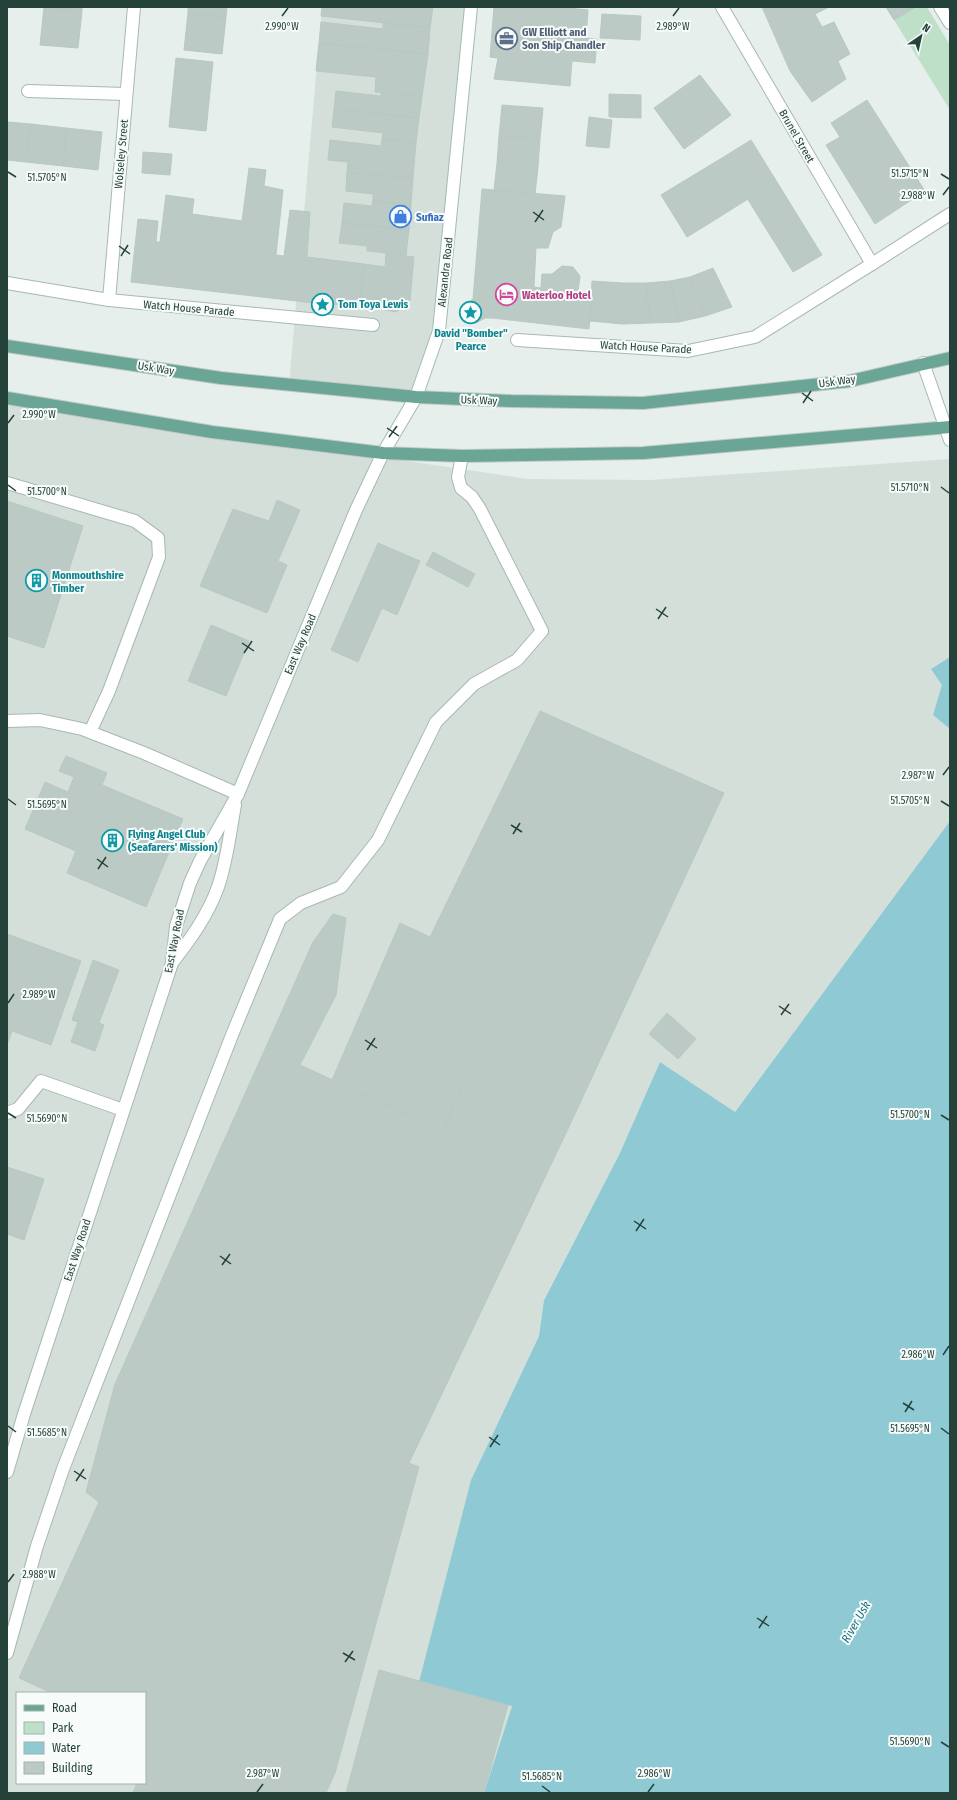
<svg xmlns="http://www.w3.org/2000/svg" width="957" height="1800" viewBox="0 0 957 1800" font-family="'Fira Sans Condensed',sans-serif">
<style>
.built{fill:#d4dfda;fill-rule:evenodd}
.green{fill:#bfe0c8}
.water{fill:#8ec9d4}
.building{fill:#bbcac4;stroke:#b8c9c2}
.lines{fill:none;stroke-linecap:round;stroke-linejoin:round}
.lane-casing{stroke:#a8b8b2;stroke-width:14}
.street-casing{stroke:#a8b8b2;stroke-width:14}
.secondary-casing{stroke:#a4bbb3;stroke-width:14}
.primary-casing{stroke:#c2cac8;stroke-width:14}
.lane{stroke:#fff;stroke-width:12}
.street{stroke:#fff;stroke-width:12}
.secondary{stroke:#fff;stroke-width:12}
.primary{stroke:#6aa596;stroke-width:12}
.ticks{fill:none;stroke:#24423a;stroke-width:1.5}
.labels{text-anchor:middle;stroke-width:4;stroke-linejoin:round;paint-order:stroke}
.service-label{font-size:11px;font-weight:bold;fill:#4e5e75;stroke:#f7fbf9;text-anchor:start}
.street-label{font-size:11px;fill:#24423a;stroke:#f7fbf9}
.shop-label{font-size:11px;font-weight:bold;fill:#366cbe;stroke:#f7fbf9;text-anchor:start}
.hotel-label{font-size:11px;font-weight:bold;fill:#b23c85;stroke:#f7fbf9;text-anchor:start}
.culture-label{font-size:11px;font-weight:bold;fill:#0d838f;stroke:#f7fbf9;text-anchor:start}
.water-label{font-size:12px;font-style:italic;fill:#1c6f80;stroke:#f7fbf9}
.ticks-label{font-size:10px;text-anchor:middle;fill:#24423a;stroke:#f7fbf9;stroke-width:4;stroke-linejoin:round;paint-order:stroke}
</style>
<rect width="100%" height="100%" fill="#e6efeb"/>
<path class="built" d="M322,7H471L439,331L416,397L289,385Z
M7,398L212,432L528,479L650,480L950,459V657L931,669L943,685L933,715L950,729V821L735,1112L660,1062L619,1155L544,1299L539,1336L471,1480L419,1686L512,1706L484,1793H7ZM17,1693H145V1783H17Z"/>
<path class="green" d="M916,7H927L950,45V110L894,20Z"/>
<path class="water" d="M950,657V729L933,715L942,685L931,669Z
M950,821V1793H484L512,1706L418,1686L471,1480L539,1336L544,1300L619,1155L660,1062L735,1112Z"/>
<path class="building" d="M44,7L82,11L78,48L40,45Z
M44,7H82V11Z
M188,7H227L226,17L188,13Z
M322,7H433L430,28L321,16Z
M494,7H556L588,10L586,38L597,39L595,63L572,61L570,86L494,79L498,58L490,57Z
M762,7H829L815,14L822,27L834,22L850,54L838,61L846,79L812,102L790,71Z
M886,7H916L894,20Z
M188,13L226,17L222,54L184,50Z
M602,14L641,16L640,40L600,38Z
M321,22L383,29V23L430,28L428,54L319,43Z
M319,43L428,54L422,96L375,92L376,77L316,71Z
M176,58L213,62L206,131L169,127Z
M700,75L731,115L684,149L654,108Z
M336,91L381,96V92L422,96L419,118L334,109Z
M609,94L641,95V118L609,117Z
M867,100L925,191L875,224L826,145L840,137L831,123Z
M502,105L543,108L540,139L499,136Z
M334,109L419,118L416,143L382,139L383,133L332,127Z
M589,117L612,120L609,148L586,146Z
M7,122L31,124L26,162L7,160Z
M31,124L66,128L63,166L26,162Z
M66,128L102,132L98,170L63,166Z
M499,136L540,139L538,167L497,163Z
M382,139L416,143L413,178L347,172L348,162L328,160L330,140L381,146Z
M751,140L822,255L793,272L722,158Z
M143,152L172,154L170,175L142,173Z
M722,158L748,199L705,226L679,184Z
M497,163L538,167L535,194L494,190Z
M249,168L266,170L264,186L283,190L276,255L284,256L290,210L310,212L307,257L364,264L359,305L323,304L131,282L138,219L158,221L156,242H160L166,195L194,199L192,214L242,221Z
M347,172L413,178L411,205L373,201V194L346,191Z
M679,184L705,226L687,237L661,195Z
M482,189L565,196L561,227L553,232L548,248H536L534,287L541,288L542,274H552L562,266L573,267L580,276L578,291L592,292L589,329L492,318H485L476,323L470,322L465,318L464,306L473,299Z
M373,201L411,205L409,230L342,223L344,203L372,206Z
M342,223L409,230L406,255L367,251V246L339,243Z
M386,253L414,257L410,300L405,306L396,312L359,305L364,264L385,267Z
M713,268L732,307L705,316L690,277Z
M690,277L705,316L679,322L670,281Z
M592,281L623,283V324L590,321Z
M670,281L679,322L650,323L646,283Z
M623,283H646L650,323L623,324Z
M277,500L300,510L278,561L287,565L267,613L200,586L233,509L269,521Z
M7,501L83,526L44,648L7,636Z
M378,543L420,561L397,615L382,608L358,662L331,650Z
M433,552L475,574L468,587L426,565Z
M211,625L249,641L226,696L188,681Z
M540,711L724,793L567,1131L463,1082L444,1131L332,1080L400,923L430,937Z
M66,756L107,773L102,785L183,819L146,907L67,873L76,851L25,829L45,782L68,792L74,777L59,771Z
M333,914L346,918L336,995L300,1065L444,1131L463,1082L567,1131L409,1463L419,1467L335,1773L326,1793H133L137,1783H145V1693H52L19,1678L99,1502L86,1492L115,1384L313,942Z
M7,934L81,961L51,1045L12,1031L7,1045Z
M93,960L119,970L99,1023L104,1025L95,1051L71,1042L78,1022L72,1020Z
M667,1013L696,1039L678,1059L649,1034Z
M7,1167L44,1179L24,1240L7,1234Z
M379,1670L508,1705L484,1793H346Z"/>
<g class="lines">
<defs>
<path id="lane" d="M940,7L950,23
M28,91L126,94
M872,264L950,214
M7,483L135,521L158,538L159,557L109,691L90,732
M7,721L40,720L82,729L144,753L238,794
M7,1113L18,1109L41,1081L123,1110
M7,1653L37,1546L63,1469L232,1035L280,919L301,903L341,887L378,840L436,722L474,684L517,660L542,631L480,509L472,497L461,488L458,477L462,456"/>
<path id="street" d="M7,283L109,300L373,325
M109,300L134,7
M517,340L688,351L755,337L872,264L722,7
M923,363L950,440
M172,963C190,940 208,915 218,887C227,861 230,832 235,805
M7,1472L24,1414L172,963L176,926L190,883L200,861L238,794L356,510L383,453"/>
<path id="secondary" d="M383,453L416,397L439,331L471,7"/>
<path id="primary" d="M7,346L221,378L416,397L511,401L643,403L850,381L950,358
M7,398L212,432L383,453L462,456L643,453L950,427"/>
</defs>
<use href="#lane" class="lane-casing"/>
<use href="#street" class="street-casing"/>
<use href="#secondary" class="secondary-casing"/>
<use href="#primary" class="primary-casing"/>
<use href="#lane" class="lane"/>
<use href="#street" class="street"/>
<use href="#secondary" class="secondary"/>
<use href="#primary" class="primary"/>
</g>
<path class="ticks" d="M282,16L288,8M673,16L679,8M8,172L16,177M941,174L949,179M943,195L949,187M533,212L544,220M535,222L543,210M119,246L130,254M121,256L128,245M802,393L813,401M803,403L811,391M8,423L14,415M387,428L399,436M389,437L397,426M8,485L16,491M941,487L949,493M656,609L668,617M658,619L666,607M242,643L254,651M244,653L252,641M943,775L949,767M8,799L16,805M941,801L949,806M511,825L522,832M513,834L520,823M97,859L108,867M98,869L106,857M8,1003L14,994M779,1006L791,1014M781,1015L789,1004M365,1040L377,1048M367,1050L375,1038M8,1113L16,1118M941,1115L949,1120M634,1221L646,1229M636,1231L644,1219M220,1256L231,1264M222,1265L230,1254M943,1355L949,1346M903,1403L914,1410M905,1412L912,1401M8,1426L16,1432M941,1428L949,1434M489,1437L500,1445M490,1447L498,1435M74,1471L86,1479M76,1481L84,1469M8,1582L14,1574M757,1618L769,1626M759,1628L767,1616M343,1653L355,1660M345,1662L353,1651M941,1742L949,1747M542,1786L550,1792M257,1792L263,1784M648,1792L654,1784"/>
<defs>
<symbol id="office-ring" viewBox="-11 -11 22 22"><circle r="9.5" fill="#f7fbf9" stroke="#5c6f8a" stroke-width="1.5"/><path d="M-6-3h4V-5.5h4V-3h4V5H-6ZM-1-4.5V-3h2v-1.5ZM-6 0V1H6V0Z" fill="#5c6f8a"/></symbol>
<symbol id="shop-ring" viewBox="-11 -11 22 22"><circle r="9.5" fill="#f7fbf9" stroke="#3f7fe0" stroke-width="1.5"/><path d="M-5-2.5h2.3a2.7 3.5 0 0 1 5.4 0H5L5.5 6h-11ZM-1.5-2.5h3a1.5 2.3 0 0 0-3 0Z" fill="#3f7fe0"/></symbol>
<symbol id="hotel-ring" viewBox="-11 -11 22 22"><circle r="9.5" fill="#f7fbf9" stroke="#d1479c" stroke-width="1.5"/><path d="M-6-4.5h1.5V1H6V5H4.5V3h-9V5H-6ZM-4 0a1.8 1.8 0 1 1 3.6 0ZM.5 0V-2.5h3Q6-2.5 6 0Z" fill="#d1479c"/></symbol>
<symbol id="sight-ring" viewBox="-11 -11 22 22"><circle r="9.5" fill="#f7fbf9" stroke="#0f9aa8" stroke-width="1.5"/><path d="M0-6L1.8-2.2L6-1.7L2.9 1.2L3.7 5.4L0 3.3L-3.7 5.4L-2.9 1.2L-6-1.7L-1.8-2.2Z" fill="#0f9aa8"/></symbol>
<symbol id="building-ring" viewBox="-11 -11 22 22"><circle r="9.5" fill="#f7fbf9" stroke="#0f9aa8" stroke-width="1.5"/><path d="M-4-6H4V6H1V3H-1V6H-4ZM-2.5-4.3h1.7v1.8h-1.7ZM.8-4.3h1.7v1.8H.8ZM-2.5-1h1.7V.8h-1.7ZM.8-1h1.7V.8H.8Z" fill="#0f9aa8"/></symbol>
</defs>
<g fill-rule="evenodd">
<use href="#office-ring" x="494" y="26" width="25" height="25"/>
<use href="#shop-ring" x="388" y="204" width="25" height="25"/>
<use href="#hotel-ring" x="494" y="282" width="25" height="25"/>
<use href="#sight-ring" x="310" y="292" width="25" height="25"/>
<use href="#sight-ring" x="458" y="300" width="25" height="25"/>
<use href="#building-ring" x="24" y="568" width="25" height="25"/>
<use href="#building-ring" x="100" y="828" width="25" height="25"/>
</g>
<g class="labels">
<g class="service-label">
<text x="522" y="36">GW Elliott and<tspan x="522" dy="13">Son Ship Chandler</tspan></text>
</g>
<g class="street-label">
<text transform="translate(797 136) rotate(60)" y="4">Brunel Street</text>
<text transform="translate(121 154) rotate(-85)" y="4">Wolseley Street</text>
<text transform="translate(445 272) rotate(-84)" y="4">Alexandra Road</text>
<text transform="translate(189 308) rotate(5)" y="4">Watch House Parade</text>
<text transform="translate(646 347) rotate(3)" y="4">Watch House Parade</text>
<text transform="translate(156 368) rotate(9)" y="4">Usk Way</text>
<text transform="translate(837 381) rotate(-8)" y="4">Usk Way</text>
<text transform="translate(479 400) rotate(2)" y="4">Usk Way</text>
<text transform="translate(300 644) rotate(-67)" y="4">East Way Road</text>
<text transform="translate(174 941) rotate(-79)" y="4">East Way Road</text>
<text transform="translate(77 1250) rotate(-72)" y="4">East Way Road</text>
</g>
<g class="shop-label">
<text x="416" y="221">Sufiaz</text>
</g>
<g class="hotel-label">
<text x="522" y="299">Waterloo Hotel</text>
</g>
<g class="culture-label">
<text x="338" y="308">Tom Toya Lewis</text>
<text x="471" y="337" text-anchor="middle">David "Bomber"<tspan x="471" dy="13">Pearce</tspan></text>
<text x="52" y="579">Monmouthshire<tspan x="52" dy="13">Timber</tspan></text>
<text x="128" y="838">Flying Angel Club<tspan x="128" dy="13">(Seafarers' Mission)</tspan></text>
</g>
<g class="water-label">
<text transform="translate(856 1622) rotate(-60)" y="4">River Usk</text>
</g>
</g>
<g class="ticks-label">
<text x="282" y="30">2.990°W</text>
<text x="673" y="30">2.989°W</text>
<text x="910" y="177">51.5715°N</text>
<text x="47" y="181">51.5705°N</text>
<text x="918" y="199">2.988°W</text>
<text x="39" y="418">2.990°W</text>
<text x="910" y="491">51.5710°N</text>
<text x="47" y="495">51.5700°N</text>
<text x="918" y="779">2.987°W</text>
<text x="910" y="804">51.5705°N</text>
<text x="47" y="808">51.5695°N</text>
<text x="39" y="998">2.989°W</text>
<text x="910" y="1118">51.5700°N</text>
<text x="47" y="1122">51.5690°N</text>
<text x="918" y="1358">2.986°W</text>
<text x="910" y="1432">51.5695°N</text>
<text x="47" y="1436">51.5685°N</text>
<text x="39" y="1578">2.988°W</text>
<text x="910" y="1745">51.5690°N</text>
<text x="263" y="1777">2.987°W</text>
<text x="654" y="1777">2.986°W</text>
<text x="542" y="1780">51.5685°N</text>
</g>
<rect width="957" height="1800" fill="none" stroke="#24423a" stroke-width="16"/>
<rect x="16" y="1692" width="130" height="92" fill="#f7fbf9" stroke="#a3b1ad"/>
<rect x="24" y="1705" width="20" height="6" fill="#6aa596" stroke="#a3b1ad"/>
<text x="52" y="1712" font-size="12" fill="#24423a">Road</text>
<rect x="24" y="1722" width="20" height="12" fill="#bfe0c8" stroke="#a3b1ad"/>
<text x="52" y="1732" font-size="12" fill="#24423a">Park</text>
<rect x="24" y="1742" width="20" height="12" fill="#8ec9d4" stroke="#a3b1ad"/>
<text x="52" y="1752" font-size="12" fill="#24423a">Water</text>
<rect x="24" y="1762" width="20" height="12" fill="#bbcac4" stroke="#a3b1ad"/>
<text x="52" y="1772" font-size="12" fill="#24423a">Building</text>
<g transform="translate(921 36) rotate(34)" stroke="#f7fbf9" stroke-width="3" paint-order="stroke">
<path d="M0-3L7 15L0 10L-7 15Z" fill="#24423a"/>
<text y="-6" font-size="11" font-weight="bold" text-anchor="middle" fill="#24423a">N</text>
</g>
</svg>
